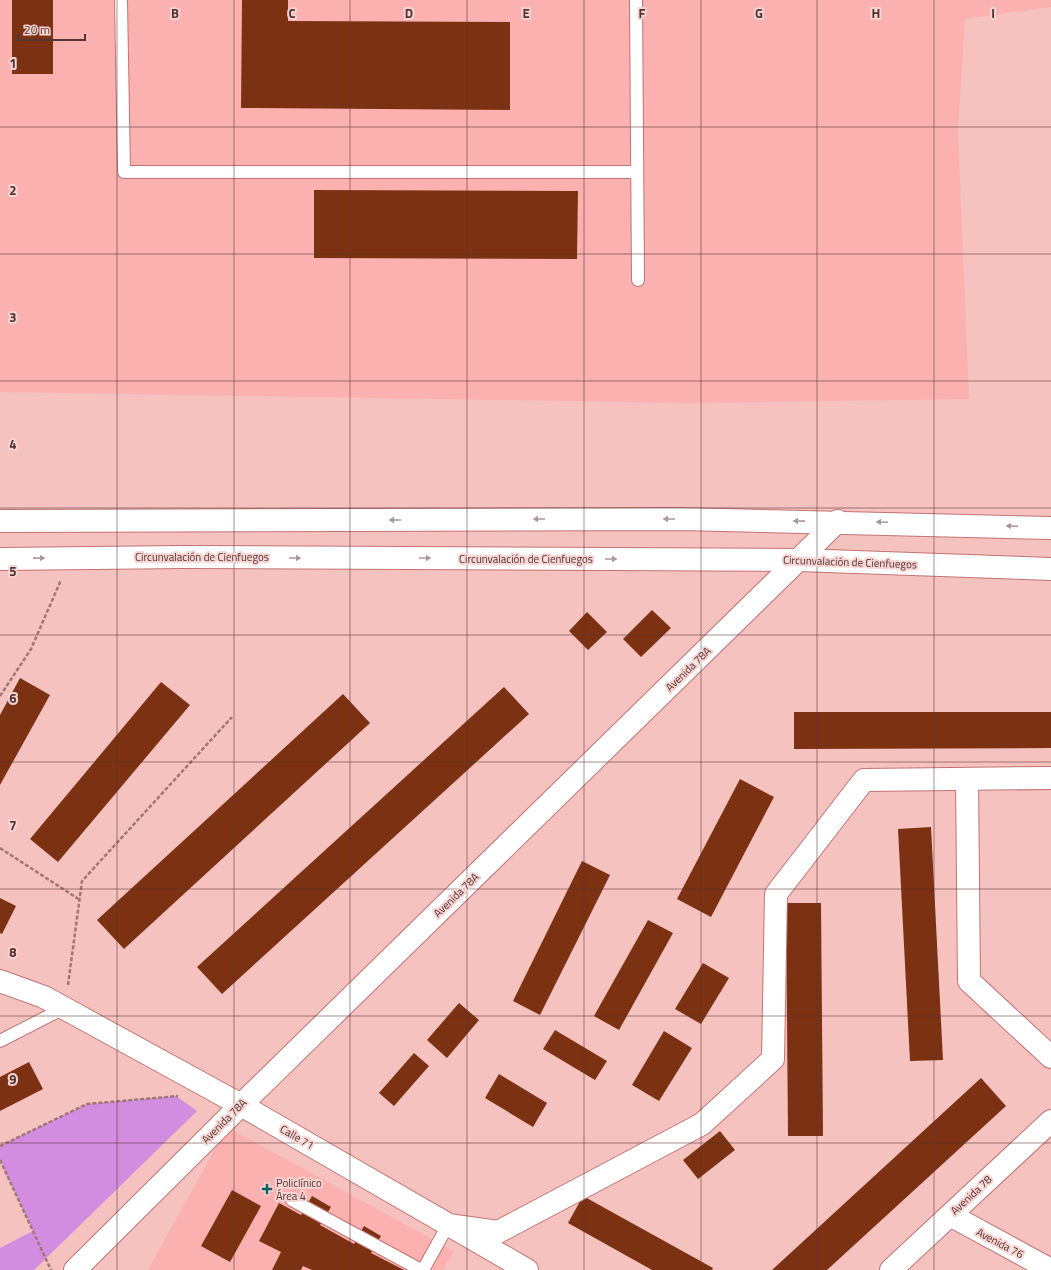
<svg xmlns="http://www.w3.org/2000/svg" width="1051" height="1270" viewBox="0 0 1051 1270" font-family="'Titillium Web',sans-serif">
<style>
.built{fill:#fab1af}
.green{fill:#d28ce0}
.building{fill:#7c3212}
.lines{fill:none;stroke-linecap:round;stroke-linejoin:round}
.lane-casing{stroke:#c17473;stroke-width:14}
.street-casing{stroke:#c17473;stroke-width:24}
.secondary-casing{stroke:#c17473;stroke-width:24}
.highway-casing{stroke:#c17473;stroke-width:24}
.path{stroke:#a07775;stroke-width:2.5;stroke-dasharray:4 2;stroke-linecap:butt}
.lane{stroke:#fff;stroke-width:12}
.street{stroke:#fff;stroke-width:22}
.secondary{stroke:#fff;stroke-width:22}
.highway{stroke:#fff;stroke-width:22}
.oneway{fill:#aa9998}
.grid{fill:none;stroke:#543332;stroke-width:1;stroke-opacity:0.55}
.poi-dot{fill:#106166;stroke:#f6d4d2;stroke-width:1.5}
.labels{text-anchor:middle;stroke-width:4;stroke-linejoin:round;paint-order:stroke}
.street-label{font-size:11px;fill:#543332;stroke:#f6d4d2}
.poi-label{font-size:11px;fill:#543332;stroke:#f6d4d2;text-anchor:start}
.grid-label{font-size:13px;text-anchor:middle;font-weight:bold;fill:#543332;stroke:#f6d4d2;stroke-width:4;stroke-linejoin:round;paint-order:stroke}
</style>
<rect width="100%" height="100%" fill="#f5c2c0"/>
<path class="built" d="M0,0H1051V7L965,19L958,130L969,399L689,403L0,392Z
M227,1127L454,1251L443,1270H148Z"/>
<path class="green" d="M176,1096L197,1111L34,1270H0V1248L33,1231L0,1160V1146L87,1104Z"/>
<path class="building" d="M12,0H53V74H12Z
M242,0H288V21L510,22V110L241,108Z
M314,190L578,191L577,259L314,258Z
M652,610L671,628L641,657L623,639Z
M587,612L607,632L588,650L569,631Z
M20,678L50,695L0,785V715Z
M161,682L190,705L58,862L30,839Z
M504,687L529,714L222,994L197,967Z
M343,694L370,723L124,949L97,920Z
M794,712H1051V748L794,749Z
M740,779L774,797L711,917L677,899Z
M931,827L943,1060L910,1061L898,829Z
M582,861L610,875L540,1015L513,1001Z
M0,898L16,906L2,934L0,933Z
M786,903H821L823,1136H788Z
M648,920L673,933L619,1030L594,1016Z
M703,963L729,978L701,1024L675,1009Z
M459,1003L479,1020L447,1058L427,1040Z
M555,1030L607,1061L595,1080L543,1049Z
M664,1031L692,1048L659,1101L632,1085Z
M414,1053L429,1066L394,1106L379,1093Z
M29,1062L43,1089L0,1111V1077Z
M499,1074L547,1103L533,1127L485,1098Z
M981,1078L1006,1106L827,1270H772Z
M720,1131L735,1150L698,1179L683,1160Z
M232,1190L261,1206L230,1262L201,1246Z
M312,1196L331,1207L320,1225L354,1244L364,1226L381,1236L371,1253L404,1270H312L303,1266L301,1270H272L281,1252L259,1241L279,1203L301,1215Z
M583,1196L713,1268L712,1270H652L568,1223Z"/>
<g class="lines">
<defs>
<path id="lane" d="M121,0L124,172H637
M636,0L638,280
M0,1041L64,1008
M292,1200L421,1270
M423,1270L448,1225"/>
<path id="street" d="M967,779L969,981L1051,1057
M0,981L44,997L64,1008L241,1105L527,1270
M950,1215L1051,1270
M448,1225L498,1232L702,1124L773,1059L776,894L864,780L1051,778
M891,1270L1051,1121"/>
<path id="secondary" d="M75,1270L241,1105L838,521"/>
<path id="highway" d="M0,521L682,519L1051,528
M0,559L183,557L799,560L1051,569"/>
</defs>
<use href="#lane" class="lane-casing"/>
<use href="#street" class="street-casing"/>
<use href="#secondary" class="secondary-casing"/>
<use href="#highway" class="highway-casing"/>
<path class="path" d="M0,696L31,649L61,580
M0,848L80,900
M68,985L82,881L232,717
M0,1146L87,1104L178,1096
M0,1160L51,1270"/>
<use href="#lane" class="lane"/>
<use href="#street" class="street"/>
<use href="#secondary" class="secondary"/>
<use href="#highway" class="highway"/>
</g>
<defs><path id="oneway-solid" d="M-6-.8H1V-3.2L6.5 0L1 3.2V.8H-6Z"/></defs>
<g class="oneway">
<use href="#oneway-solid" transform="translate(539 519) rotate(180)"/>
<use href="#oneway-solid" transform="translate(669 519) rotate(180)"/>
<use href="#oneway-solid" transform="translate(395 520) rotate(180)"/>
<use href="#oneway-solid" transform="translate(799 521) rotate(-179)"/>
<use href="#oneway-solid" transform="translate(882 522) rotate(-178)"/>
<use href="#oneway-solid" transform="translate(1012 526) rotate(-178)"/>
<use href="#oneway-solid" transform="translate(39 558) rotate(-1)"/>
<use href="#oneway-solid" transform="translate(295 558)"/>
<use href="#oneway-solid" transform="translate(425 558)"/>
<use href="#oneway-solid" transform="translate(611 559)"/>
</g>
<path class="grid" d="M117,0V1270M234,0V1270M350,0V1270M467,0V1270M584,0V1270M701,0V1270M817,0V1270M934,0V1270M0,127H1051M0,254H1051M0,381H1051M0,508H1051M0,635H1051M0,762H1051M0,889H1051M0,1016H1051M0,1143H1051"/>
<path class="poi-dot" d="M265 1183h4v4h4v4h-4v4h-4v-4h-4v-4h4z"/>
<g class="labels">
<g class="street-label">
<text x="202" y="561">Circunvalación de Cienfuegos</text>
<text x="526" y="563">Circunvalación de Cienfuegos</text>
<text transform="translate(850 562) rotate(2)" y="4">Circunvalación de Cienfuegos</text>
<text transform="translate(688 669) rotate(-44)" y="4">Avenida 78A</text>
<text transform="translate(456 895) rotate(-44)" y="4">Avenida 78A</text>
<text transform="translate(224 1121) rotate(-45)" y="4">Avenida 78A</text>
<text transform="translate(297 1137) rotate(30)" y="4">Calle 71</text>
<text transform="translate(971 1195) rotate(-43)" y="4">Avenida 78</text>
<text transform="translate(1000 1243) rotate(28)" y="4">Avenida 76</text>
</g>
<g class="poi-label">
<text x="276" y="1187">Policlínico<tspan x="276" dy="13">Área 4</tspan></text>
</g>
</g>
<g class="grid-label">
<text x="175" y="18">B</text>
<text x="292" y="18">C</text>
<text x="409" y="18">D</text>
<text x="526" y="18">E</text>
<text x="642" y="18">F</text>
<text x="759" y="18">G</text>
<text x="876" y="18">H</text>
<text x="993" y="18">I</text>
<text x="13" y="68">1</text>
<text x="13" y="195">2</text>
<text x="13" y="322">3</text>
<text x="13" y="449">4</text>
<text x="13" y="576">5</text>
<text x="13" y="703">6</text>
<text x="13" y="830">7</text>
<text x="13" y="957">8</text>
<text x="13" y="1084">9</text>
</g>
<path d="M18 34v6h67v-6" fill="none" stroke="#543332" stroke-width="2"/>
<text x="24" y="34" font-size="12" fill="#543332" stroke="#f6d4d2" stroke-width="3" paint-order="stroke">20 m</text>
</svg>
